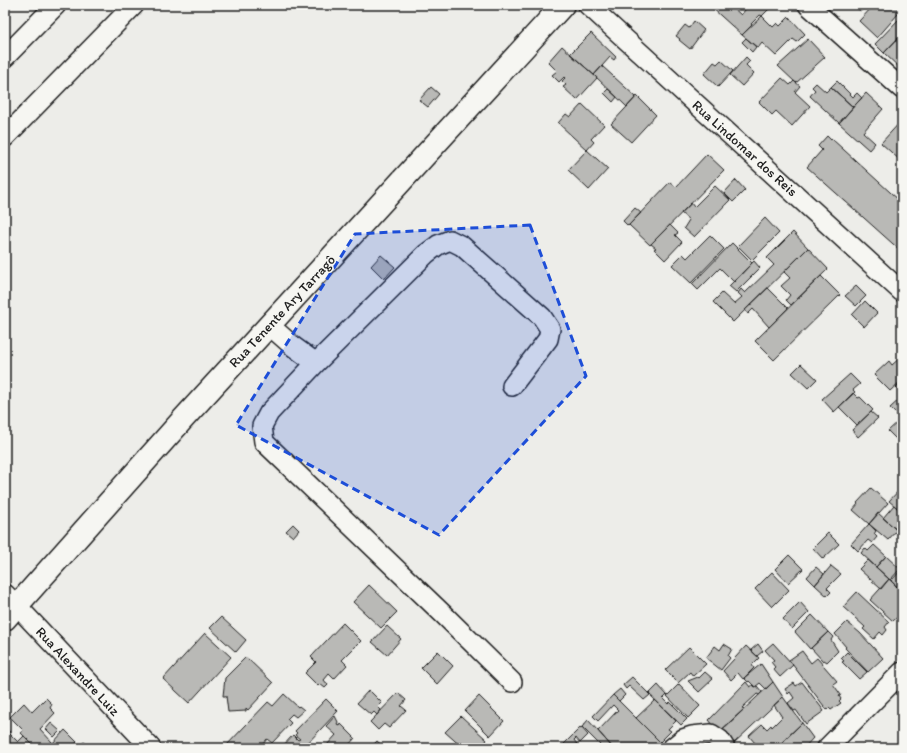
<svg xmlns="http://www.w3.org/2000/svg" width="907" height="753" viewBox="0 0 907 753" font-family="Itim,sans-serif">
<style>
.building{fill:#b9b9b6;stroke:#1c1c1c}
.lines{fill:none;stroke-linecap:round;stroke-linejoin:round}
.minor-casing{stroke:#1c1c1c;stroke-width:22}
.major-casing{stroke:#1c1c1c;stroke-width:25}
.minor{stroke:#f6f6f2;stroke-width:19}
.major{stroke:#f6f6f2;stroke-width:22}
.marked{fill:#1d4ed8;fill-opacity:0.2;stroke:#1d4ed8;stroke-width:3;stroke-dasharray:8 5;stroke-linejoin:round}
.labels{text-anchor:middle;stroke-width:3;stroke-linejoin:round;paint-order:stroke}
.street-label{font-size:14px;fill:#1c1c1c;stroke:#f6f6f2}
</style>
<rect width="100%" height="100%" fill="#edede9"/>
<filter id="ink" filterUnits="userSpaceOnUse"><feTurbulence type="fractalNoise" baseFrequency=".025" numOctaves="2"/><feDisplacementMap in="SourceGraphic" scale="8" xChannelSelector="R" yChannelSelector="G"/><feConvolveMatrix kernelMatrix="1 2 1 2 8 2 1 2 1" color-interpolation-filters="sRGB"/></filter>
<g filter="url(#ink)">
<path class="building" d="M713,5H730L741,15L749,5H773L762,16L760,15L751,24L752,25L742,35L711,7Z
M853,5H866L861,11Z
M874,5H902V34L884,53L875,44L901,17L898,14L877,38L859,21Z
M762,16L773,27L777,23L780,26L789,17L805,34L797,42L793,39L776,56L762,43L758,48L742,35Z
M694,21L704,30L690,49L679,40L680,39L676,36L685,25L689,28Z
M591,33L616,57L614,60L610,57L594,75L570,54Z
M902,34V70L884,53Z
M746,38L756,47L752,52L742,42Z
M808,39L825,57L796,83L778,66Z
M562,46L597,78L577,100L563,87L566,85L562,81L565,78L564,77L559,82L552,75L557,71L548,62Z
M746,57L750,61L746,65L754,73L742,86L730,75Z
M721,60L733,71L718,87L704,74L714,62L717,64Z
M602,66L636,97L627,107L594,75Z
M782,78L790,85L794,81L800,86L795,92L810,106L792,126L776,111L772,115L759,102Z
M837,81L853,97L857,93L862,98L853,107L831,87Z
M816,83L826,92L831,87L853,107L839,123L810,96L815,90L812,87Z
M431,87L439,94L428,107L419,100Z
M608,89L617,97L613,102L604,93Z
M866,93L883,109L863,132L875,143L869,150L839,123Z
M637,96L656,115L631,142L611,124Z
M582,104L604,125L591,139L594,142L587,150L558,123L566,114L570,117Z
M902,120V162L881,143Z
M827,136L831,140L832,139L902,203V252L807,167L822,150L818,146Z
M587,150L608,169L589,190L568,170Z
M707,154L724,170L650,245L629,225L670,182L676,187Z
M736,180L745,190L733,202L724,193Z
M715,186L730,200L694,237L684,228L689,220L681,213L691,203L694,207Z
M635,208L641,213L628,226L623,221Z
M765,218L779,233L752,260L738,246Z
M670,225L678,233L675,235L682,242L665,260L654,249L656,248L651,244Z
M793,232L808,248L733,322L713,302L722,293L734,304L742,297L738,293L741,289L745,293L774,265L767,258Z
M710,235L724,249L691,283L672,265L683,254L687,258Z
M732,243L752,263L734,282L720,268L698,290L692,284Z
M808,248L828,269L791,305L786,300L790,295L781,286L790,278L784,272Z
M381,255L395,267L384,279L371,266Z
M754,261L760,268L736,292L729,286Z
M821,276L840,295L774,360L755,341Z
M856,286L866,296L856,306L845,296Z
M768,288L788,308L769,327L753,309L748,314L745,310Z
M865,301L877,313L864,327L852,315Z
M902,356V380L890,391L874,375L889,361L892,365Z
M801,364L817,379L808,388L792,373Z
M850,374L860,384L853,390L855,392L834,412L822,399Z
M901,382L902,383V394L896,387Z
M853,393L858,398L860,397L873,410L857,425L839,407Z
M902,397V439L899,442L888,431L901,419L890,408Z
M871,412L878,418L858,437L852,430Z
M902,487V512L889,501Z
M871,488L888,503L869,524L853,510L858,504L857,503Z
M894,505L902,512V535L883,518Z
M878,513L897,530L888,540L869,524Z
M293,524L299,530L293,537L286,531Z
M869,524L876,531L874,534L877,537L872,543L868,540L858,551L851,544Z
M828,533L839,544L823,559L813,548Z
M874,545L886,556L876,567L861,553L865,548L868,551Z
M789,555L803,569L788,583L775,569Z
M886,556L900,569L890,580L876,567Z
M868,560L889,579L881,589L859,569Z
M831,566L841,574L827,588L831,592L827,596L815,585Z
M816,567L824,574L815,585L807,577Z
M902,569V588L900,590L891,581Z
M772,572L789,590L772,607L755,589Z
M889,579L902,591V613L893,621L870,600Z
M369,585L397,612L381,628L353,602Z
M857,592L889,622L885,627L887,630L883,635L880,632L874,639L863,629L865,627L843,607Z
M800,602L809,612L792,629L783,619Z
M812,615L828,632L810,649L795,632Z
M221,617L246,640L236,652L210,628Z
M847,622L860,633L883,658L868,672L845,648L846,647L835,634Z
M343,623L361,641L342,660L347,665L334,679L329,674L324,680L328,685L325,688L320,684L318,686L305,673L316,662L311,657Z
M387,626L401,639L387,655L372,642Z
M828,632L833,637L831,640L838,651L827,662L824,660L823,661L811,648Z
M205,633L231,657L189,703L163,679Z
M773,643L793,665L780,677L773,669L775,667L771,662L774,660L765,650Z
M724,644L732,649L728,656L730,658L721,670L706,658L715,646L720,650Z
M758,644L763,651L757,656L751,650Z
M746,646L759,658L752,665L754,668L743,679L738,673L731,680L723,671Z
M689,647L706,664L693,676L690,672L678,683L665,670Z
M438,651L453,666L437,684L421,668Z
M802,651L811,663L817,658L837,681L833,684L841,695L839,696L841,699L839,701L841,703L831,710L829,708L827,710L789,660Z
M847,652L867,672L859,679L842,662L844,661L841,658Z
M246,657L273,683L248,710L246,708V711L228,712L226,696H223L225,678Z
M761,664L773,682L766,689L760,683L755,687L749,681L748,682L744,678Z
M705,672L713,679L699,692L688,681L698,677L699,678Z
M632,677L650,695L644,700L629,686L626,689L623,685Z
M746,682L750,687L753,685L755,687L757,686L762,692L759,695L757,694L742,708L744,709L719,732L709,720Z
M773,682L783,697L734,743L722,730Z
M802,682L824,711L806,724L796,710L794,711L788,703L794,698L790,692L788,694L785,689L794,683L796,686Z
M679,684L700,706L688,718L667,696Z
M658,685L667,695L663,699L668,704L670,702L687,719L681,725L649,694Z
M620,689L625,695L619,701L613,695Z
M369,690L382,703L378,707L381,710L377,715L374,712L371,715L357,703Z
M398,693L406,700L401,706L406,710L389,728L384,724L378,730L370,722Z
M284,694L298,707L299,706L304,710L296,717L292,714L287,719L291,723L272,743L267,739L263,744L268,748L225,747L268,702L273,706Z
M613,695L661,743L655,748H651L649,746L647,748H613L598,731L618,710L613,705L598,721L593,716Z
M479,696L504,721L490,736L465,711Z
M783,697L802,723L776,748H750L755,743L749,736L762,724L767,729L771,725L772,727L782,717L774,705Z
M46,698L52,704L50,708L55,713L40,729L52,742L48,745L51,748H36L21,733L23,730L10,717L24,703L32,712Z
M326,699L338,711L303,748H281L293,735L298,740L300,739L295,735L297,733L295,731Z
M655,700L676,721L668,729L671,731L660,742L636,718Z
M335,716L338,722L337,724L340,726L341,724L355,738L346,748H327L326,746L336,735L326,726Z
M461,716L487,740L480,748H463L445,732Z
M588,720L598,731L613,748H603L582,727Z
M51,723L60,731L54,737L46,729Z
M802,723L813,738L804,748H776Z
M5,727L10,732L9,733L18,742L16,744L20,748H5Z
M581,727L588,735L580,743L576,738L574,740L577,744L573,748H560Z
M65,730L77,742L71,748H54L51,745Z
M24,736L36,748H20L16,744Z
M377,741L385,748H370Z
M84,742L90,747L94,743L99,748H77Z
M864,744L867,748L870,746L871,748H858Z"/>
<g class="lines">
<defs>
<path id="minor" d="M588,5L902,292
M808,5L902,89
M5,57L56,5
M5,137L134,5
M269,325L294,347L316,363L426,254L438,245L450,240L462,246L542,317L550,329L548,339L512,386
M316,363L269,413L262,426L264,442L444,615L512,682
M5,594L17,606L151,748
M672,748L683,739L692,736L711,734L720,740L725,748
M827,748L902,672"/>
<path id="major" d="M5,619L184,418L563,5"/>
</defs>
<use href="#minor" class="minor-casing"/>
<use href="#major" class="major-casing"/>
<use href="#minor" class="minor"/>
<use href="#major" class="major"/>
</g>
</g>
<path class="marked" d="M530,225L586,376L439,535L236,425L355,234Z"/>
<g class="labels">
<g class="street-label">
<text transform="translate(745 148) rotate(42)" y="5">Rua Lindomar dos Reis</text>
<text transform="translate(282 311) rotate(-47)" y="5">Rua Tenente Ary Tarragô</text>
<text transform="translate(78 671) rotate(47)" y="5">Rua Alexandre Luiz</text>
</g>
</g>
<rect width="907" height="753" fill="none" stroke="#f6f6f2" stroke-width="20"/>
<rect x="10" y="10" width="887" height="733" fill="none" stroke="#1c1c1c" stroke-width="1.5" filter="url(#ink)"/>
</svg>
